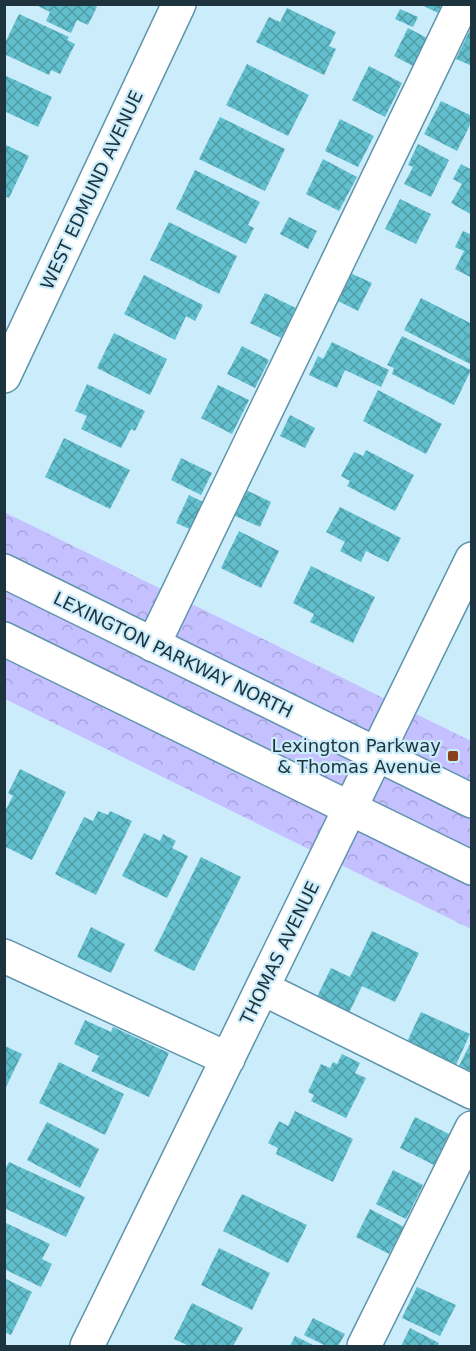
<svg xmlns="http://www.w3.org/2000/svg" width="476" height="1351" viewBox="0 0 476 1351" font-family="'DejaVu Sans',sans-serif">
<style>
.park{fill:url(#park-crowns)}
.building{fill:url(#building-cross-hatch)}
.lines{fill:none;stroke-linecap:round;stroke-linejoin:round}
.minor-casing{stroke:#5f94ac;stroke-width:36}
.major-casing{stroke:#5f94ac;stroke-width:36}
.minor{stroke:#fff;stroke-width:33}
.major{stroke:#fff;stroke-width:33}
.poi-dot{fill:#87421a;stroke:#cbecfb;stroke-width:2}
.labels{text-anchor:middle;stroke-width:4.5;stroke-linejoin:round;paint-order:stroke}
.street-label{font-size:18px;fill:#1d333d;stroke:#cbecfb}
.poi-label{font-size:18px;fill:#1d333d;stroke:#cbecfb;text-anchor:end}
</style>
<defs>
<pattern id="park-crowns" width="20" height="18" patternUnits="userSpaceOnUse" patternTransform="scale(1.5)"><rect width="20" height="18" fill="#c5c0ff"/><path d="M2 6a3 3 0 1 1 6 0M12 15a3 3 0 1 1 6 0" fill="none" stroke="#a9a5db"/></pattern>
<pattern id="building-cross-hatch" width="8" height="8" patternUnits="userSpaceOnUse" patternTransform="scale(1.5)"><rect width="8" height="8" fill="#62c0ce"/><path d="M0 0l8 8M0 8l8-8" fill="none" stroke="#509da8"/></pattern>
</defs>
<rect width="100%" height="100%" fill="#cbecfb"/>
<path class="park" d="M4,512L471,741V929L5,699Z"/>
<path class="building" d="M34,4H93L97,7L88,25L77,20L71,33L46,21L50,12Z
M420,4H442L438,13Z
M287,8L336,32L329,46L336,49L324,75L256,42L269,17L280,22Z
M400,9L418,17L413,27L395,19Z
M19,14L69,37L67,40L75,44L60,74L51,70L49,75L4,54V45Z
M472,26V66L456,59Z
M408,28L429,39L415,67L394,56Z
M247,64L309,95L288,136L226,105Z
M369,66L402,83L385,117L352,100Z
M4,75L52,97L38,127L4,111Z
M441,101L472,116V121L457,151L424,134Z
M220,117L285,149L265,191L199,159Z
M340,119L374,136L358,167L325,151Z
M4,144L29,156L9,198L4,196Z
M418,144L449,160L431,197L404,184L413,167L408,165Z
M323,159L357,177L339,211L306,194Z
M461,164L472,170V215L451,203L462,184L453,179Z
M195,170L260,202L248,225L254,228L246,244L176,209Z
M400,199L431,214L416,244L385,229Z
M289,217L317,231L308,249L280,234Z
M169,222L237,256L219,294L150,260Z
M463,231L472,235V278L455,269L464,251L455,247Z
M344,270L372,283L358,311L330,297Z
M144,275L203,305L195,321L186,316L175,340L124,314Z
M265,293L296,308L281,338L250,323Z
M421,298L472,324V365L404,330Z
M114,333L167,359L150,395L97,368Z
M402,336L471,370L454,405L392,374L394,368L387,365Z
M332,342L389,370L381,387L345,370L337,388L309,375L318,356L323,359Z
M242,346L269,360L255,388L227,374Z
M87,384L145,411L135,431L131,429L121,448L81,429L87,416L75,411Z
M218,385L249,400L232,434L201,418Z
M378,390L442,424L426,454L363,421Z
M290,415L315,428L305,448L280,436Z
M64,438L130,470L110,509L45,477Z
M366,450L414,475L395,511L347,486L350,481L341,476L354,452L363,456Z
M181,458L212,473L201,495L171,480Z
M242,488L271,502L260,527L231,514Z
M189,495L205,503L192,530L176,523Z
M340,507L401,538L388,562L366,551L361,562L340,551L345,542L326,532Z
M239,531L279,551L261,588L221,568Z
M311,566L375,597L353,643L310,622L314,614L293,603Z
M20,769L66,792L32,860L4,846V813L13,796L8,793Z
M98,811L108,815L110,811L132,821L96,895L55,874L84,817L93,821Z
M144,833L160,841L163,834L176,841L172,848L188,856L167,898L122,876Z
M201,857L241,877L194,971L154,951Z
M91,927L125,944L111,973L77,957Z
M372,931L419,953L395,1002L362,986L346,1019L314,1003L331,968L350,977Z
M421,1012L470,1034L455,1067L406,1044Z
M85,1020L111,1032L113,1027L169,1053L149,1097L91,1071L99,1056L74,1044Z
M472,1040V1072L459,1066Z
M5,1046L22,1054L6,1087L5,1086Z
M342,1054L360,1063L355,1073L366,1078L346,1118L311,1101L314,1095L308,1092L321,1064L330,1068L333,1062L337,1064Z
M59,1062L124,1094L105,1135L39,1103Z
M295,1111L353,1139L333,1182L276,1154L278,1148L268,1143L279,1121L288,1126Z
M415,1117L449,1134L434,1165L400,1148Z
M47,1122L99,1149L80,1188L27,1160Z
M9,1162L85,1197L66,1237L4,1208V1171Z
M393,1170L423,1185L406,1219L376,1204Z
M242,1194L307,1225L288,1263L223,1231Z
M370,1209L404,1227L389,1254L356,1237Z
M4,1222L50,1244L42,1259L52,1264L41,1287L4,1269Z
M219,1248L270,1273L252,1310L201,1285Z
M4,1278L32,1292L11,1335L4,1332Z
M417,1287L456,1305L440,1336L402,1318Z
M192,1303L243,1328L233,1346H189L174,1339Z
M313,1318L345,1334L338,1346H326L304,1335Z
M410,1328L439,1343L438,1346H401Z
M295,1336L315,1346H290Z"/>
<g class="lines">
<defs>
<path id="minor" d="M4,376L179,4
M153,645L462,4
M4,956L228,1059
M262,988L472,1092
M87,1346L472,559
M364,1346L472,1128"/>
<path id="major" d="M4,571L472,801
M4,639L472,868"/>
</defs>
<use href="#minor" class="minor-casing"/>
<use href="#major" class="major-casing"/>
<use href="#minor" class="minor"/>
<use href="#major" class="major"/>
</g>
<rect class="poi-dot" x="447" y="750" width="12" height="12" rx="3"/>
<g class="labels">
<g class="street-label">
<text transform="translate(92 190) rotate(-65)" y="6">WEST EDMUND AVENUE</text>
<text transform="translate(173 655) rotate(26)" y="6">LEXINGTON PARKWAY NORTH</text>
<text transform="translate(280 953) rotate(-64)" y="6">THOMAS AVENUE</text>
</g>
<g class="poi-label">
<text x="441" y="752">Lexington Parkway<tspan x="441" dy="21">&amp; Thomas Avenue</tspan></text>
</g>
</g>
<rect width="476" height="1351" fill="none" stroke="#1d333d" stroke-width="12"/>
</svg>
